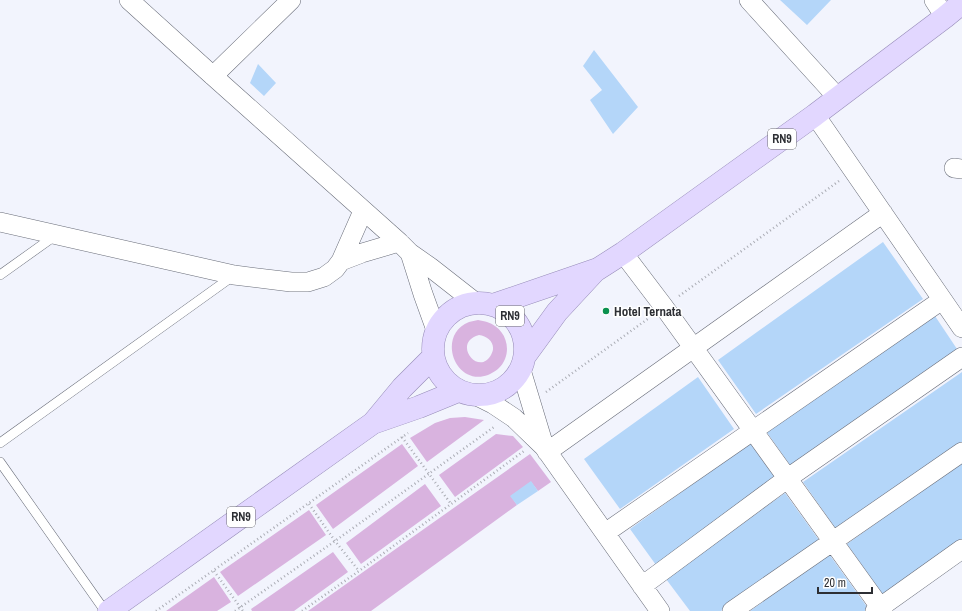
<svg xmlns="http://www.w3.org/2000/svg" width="962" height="611" viewBox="0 0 962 611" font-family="'Archivo Narrow',sans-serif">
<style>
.green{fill:#d9b3df;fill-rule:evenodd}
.building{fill:#b4d6f9}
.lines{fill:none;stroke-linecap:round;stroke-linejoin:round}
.lane-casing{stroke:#696d79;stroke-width:10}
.street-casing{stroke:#696d79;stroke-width:20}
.primary-casing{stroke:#968bb8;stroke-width:23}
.path{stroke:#aaacb4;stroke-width:2.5;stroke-dasharray:1 3;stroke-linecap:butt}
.lane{stroke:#fff;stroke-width:9}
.street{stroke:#fff;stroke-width:19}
.primary{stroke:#e2d7ff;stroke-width:22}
.poi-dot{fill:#0b904e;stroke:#fff;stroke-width:1.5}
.labels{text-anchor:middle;stroke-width:3;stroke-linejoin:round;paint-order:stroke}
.shield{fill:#fff;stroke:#6c6d71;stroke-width:1}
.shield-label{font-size:12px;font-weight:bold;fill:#2d2f34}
.poi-label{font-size:13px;font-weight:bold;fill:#2d2f34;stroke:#fff;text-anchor:start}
</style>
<rect width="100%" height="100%" fill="#f2f4fd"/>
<path class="green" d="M478,320C481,321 485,321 487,322C503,327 511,344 505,359C502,367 495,372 488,375C455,387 436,335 469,322C472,321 475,321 478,320ZM479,335C489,336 497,345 491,355C479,377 451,343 479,335Z
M465,417L484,420L427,462L410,438L435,423L450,418Z
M496,434L513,436L523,447L455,497L439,475Z
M402,444L418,466L333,529L316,505Z
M530,454L551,482L538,491L531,482L511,496L517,505L371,611H308Z
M425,484L441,506L361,564L346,543Z
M309,510L326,535L238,596L220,572Z
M333,552L348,572L294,611H252L251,609Z
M214,577L231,602L217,611H166Z"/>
<path class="building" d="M780,0H831L807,25Z
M594,50L638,107L613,134L590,100L602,90L583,66Z
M258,64L276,83L264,96L250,83Z
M883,242L923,299L756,414L718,360Z
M935,316L959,352L792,468L766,431Z
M962,372V442L836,529L803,482Z
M698,377L734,429L620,509L584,459Z
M750,443L776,479L656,565L630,529Z
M962,462V540L883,595L847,544Z
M531,481L538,491L517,505L510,496Z
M785,493L819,540L721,611H690L666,579Z
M829,554L870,611H750Z"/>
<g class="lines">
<defs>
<path id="lane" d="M0,275L56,235
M0,443L233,276
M0,462L105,611"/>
<path id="street" d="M129,0L213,76
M291,0L213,76L399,242L410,253L430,267L476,303
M749,0L838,98
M934,0L945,17
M815,115L962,328
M954,168L962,169
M0,222L234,275L291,282H308L324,277L335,269L341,261L362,253L399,242
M410,253L423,294L436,330
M623,253L664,307L883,611
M341,261L363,211
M521,370L544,446
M477,396L493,404L514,418L544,447L660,611
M547,452L883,213
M605,533L942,300
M642,586L788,478L962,357
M732,611L962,452
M875,611L962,549"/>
<path id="primary" d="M433 349a46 46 0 1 1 92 0a46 46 0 1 1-92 0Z
M493,305L598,269L623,253L815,115L945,17L962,3
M525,356L557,312L595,271
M373,423L419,407L458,391
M109,611L373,423L402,388L432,358"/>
</defs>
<use href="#lane" class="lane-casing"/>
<use href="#street" class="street-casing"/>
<use href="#primary" class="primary-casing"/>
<path class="path" d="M679,296L839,181
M546,392L649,318
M402,437L451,504
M309,504L335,541L359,571
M214,571L243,611
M156,611L408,433
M235,611L335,541L494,427
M302,611L359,571L524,451"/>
<use href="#lane" class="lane"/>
<use href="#street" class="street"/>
<use href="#primary" class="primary"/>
</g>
<circle class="poi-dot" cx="606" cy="311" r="4"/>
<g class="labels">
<g class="shield">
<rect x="768" y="129" width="28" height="20" rx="3"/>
<rect x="496" y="306" width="28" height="20" rx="3"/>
<rect x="227" y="507" width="28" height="20" rx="3"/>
</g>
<g class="shield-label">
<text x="782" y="143">RN9</text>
<text x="510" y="320">RN9</text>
<text x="241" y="521">RN9</text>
</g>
<g class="poi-label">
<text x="614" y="316">Hotel Ternata</text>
</g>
</g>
<path d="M818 587v6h54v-6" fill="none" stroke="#2d2f34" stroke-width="2"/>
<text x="824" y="587" font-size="12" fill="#2d2f34" stroke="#ffffff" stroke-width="3" paint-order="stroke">20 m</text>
</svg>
